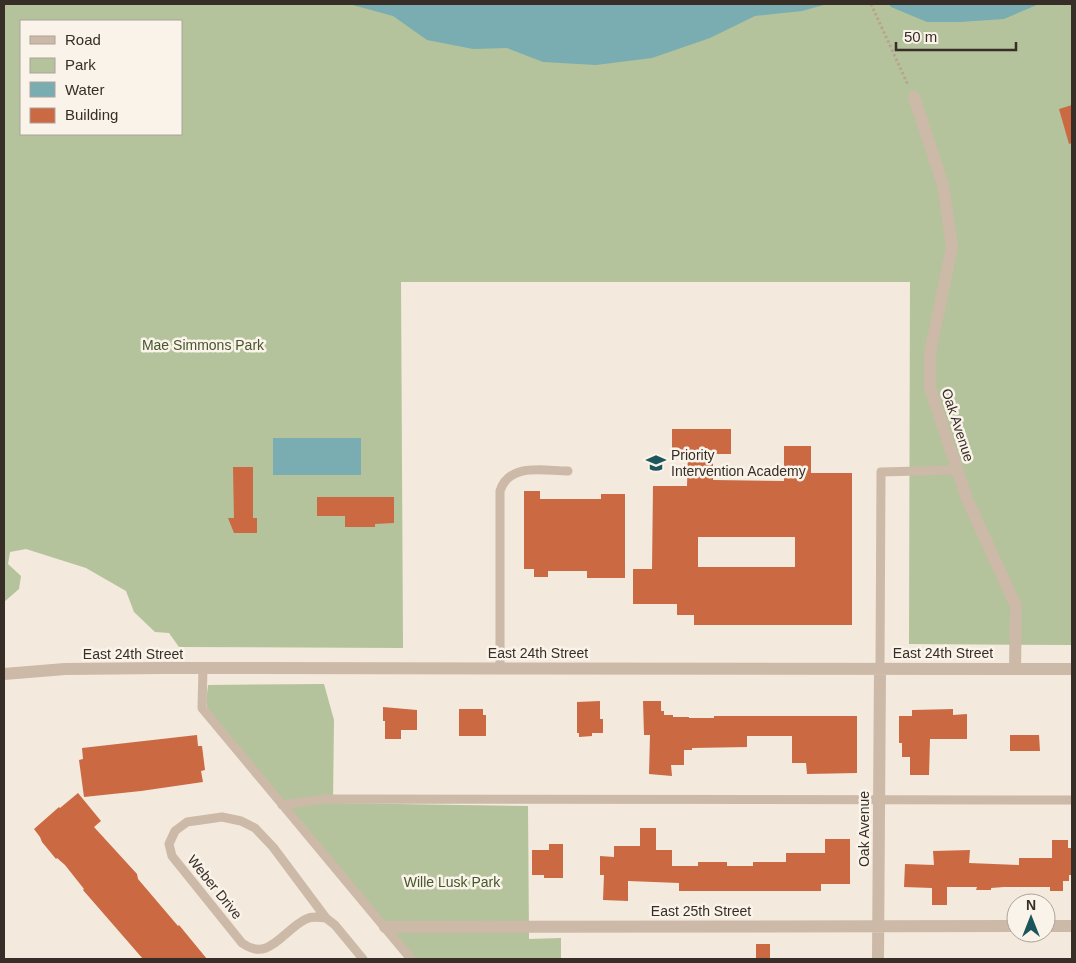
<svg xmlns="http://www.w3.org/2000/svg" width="1076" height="963" viewBox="0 0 1076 963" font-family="Arial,sans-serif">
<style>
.green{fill:#b4c39b;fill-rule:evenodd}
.water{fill:#7aadb1}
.building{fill:#cb6942;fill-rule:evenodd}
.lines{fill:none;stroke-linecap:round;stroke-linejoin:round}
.path{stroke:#b8a391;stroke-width:3;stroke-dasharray:2.5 2.5;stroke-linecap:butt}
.service{stroke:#ccb9a7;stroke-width:9}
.minor{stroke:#ccb9a7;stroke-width:12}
.labels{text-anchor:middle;stroke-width:5;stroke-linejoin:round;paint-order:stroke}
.park-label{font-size:14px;fill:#45572b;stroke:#faf3e9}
.street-label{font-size:14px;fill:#382e28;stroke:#faf3e9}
.poi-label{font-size:14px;fill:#382e28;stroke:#faf3e9;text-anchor:start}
</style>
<rect width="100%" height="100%" fill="#f3e9dc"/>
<path class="green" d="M4,4H1072V645L909,644L910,282H401L403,648L179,647L169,633L155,632L134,612L126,591L86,568L26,549L10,552L8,564L21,576L19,589L4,602ZM21,21H181V134H21Z
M324,684L334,720L333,803L528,806L529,939L561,938V959H415L208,711L206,702L208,685Z"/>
<path class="water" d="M349,4H827L802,11L755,16L710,38L652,58L596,65L543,62L507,48L473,49L427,40L393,16Z
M889,4H1039L1004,19L960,22H927L891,7Z
M273,438H361V475H273Z"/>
<path class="building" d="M1072,105V143L1069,144L1059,109Z
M672,429H731V454H713V480L784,481V446H811V473H852V625H694V615H677V604H633V569H652L653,486H687L688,453H672ZM698,537H795V567H698Z
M233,467H253V518H257V533H234L228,518H234Z
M524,491H540V499H601V494H625V578H587V571H548V577H534V569H524Z
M317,497H394V523L375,524V527H345V516H317Z
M600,701V719H603V733H592V736L579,737V733H577V702Z
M643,701H661V711H664V715H673V717H689V718H714V716H857V773L807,774L806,763H792V736H747V747L692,748V750H684V765H671L672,776L649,774L650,735H644Z
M383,707L417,710V730H401V739H385V721H383Z
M459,709H483V715H486V736H459Z
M953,709V715L967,714V739H930L929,775H910V757H902V743H899V716H912V710Z
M197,735L198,746H202L205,770L201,771L203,782L141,791L84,797L79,760L83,759L82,748Z
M1010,735H1039L1040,751H1010Z
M78,793L101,821L94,827L137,874L138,879L178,926L179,925L207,959H143L83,890L84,889L65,865L57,858L56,859L42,842L40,837L34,829L59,807L60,808Z
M640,828H656V850H672V866H698V862H727V866H753V862H786V853H825V839H850V884H821V891H679V883L628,881V901L603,900L604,875H600V856L614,857V846H640Z
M1052,840H1068V848H1072V875H1069V881H1063V891H1050V887H1004L991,888V890H976L977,887H947V905H932V888L904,887L905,864L934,865L933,851L970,850L969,863L1019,865V858H1052Z
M549,844H563V878H544V875H532V850H549Z
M756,944H770V959H756Z"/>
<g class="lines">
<path class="path" d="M871,4L908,85"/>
<path class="service" d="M203,668L202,708L411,959
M500,668V491C509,462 544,471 568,471
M880,668L881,472L957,470
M282,805L324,799L1072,800
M326,918C319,917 312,916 306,919C283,930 269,963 242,943L172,856L169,844L175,831L187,822L222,817L241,821L255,828L273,847L326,918L335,925L363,959"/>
<path class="minor" d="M914,97L943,185L952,246L930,353V388L967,499L1016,606L1015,668
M4,674L65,669L163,668L1072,669
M1046,926H1072
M385,927L1016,926
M878,959L880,668"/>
</g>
<defs>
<symbol id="school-bare" viewBox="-9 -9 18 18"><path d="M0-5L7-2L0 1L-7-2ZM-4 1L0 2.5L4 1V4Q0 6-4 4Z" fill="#1c555b" stroke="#faf3e9" stroke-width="2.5" paint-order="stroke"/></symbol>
</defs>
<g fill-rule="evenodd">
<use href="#school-bare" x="642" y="449" width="28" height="28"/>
</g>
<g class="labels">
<g class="park-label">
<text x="203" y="350">Mae Simmons Park</text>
<text x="452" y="887">Wille Lusk Park</text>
</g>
<g class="street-label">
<text transform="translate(958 425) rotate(72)" y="5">Oak Avenue</text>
<text x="538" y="658">East 24th Street</text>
<text x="943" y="658">East 24th Street</text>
<text x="133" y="659">East 24th Street</text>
<text transform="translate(864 829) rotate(-90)" y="5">Oak Avenue</text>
<text transform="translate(215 887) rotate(51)" y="5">Weber Drive</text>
<text x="701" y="916">East 25th Street</text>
</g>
<g class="poi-label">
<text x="671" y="460">Priority<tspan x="671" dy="16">Intervention Academy</tspan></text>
</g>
</g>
<rect width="1076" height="963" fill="none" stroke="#382e28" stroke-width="10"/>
<rect x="20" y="20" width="162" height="115" fill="#faf3e9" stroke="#aca49c"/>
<rect x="30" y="36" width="25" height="8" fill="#ccb9a7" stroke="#aca49c"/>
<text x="65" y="45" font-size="15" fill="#382e28">Road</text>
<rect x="30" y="58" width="25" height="15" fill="#b4c39b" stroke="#aca49c"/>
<text x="65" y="70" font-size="15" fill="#382e28">Park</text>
<rect x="30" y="82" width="25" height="15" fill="#7aadb1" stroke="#aca49c"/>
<text x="65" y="95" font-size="15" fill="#382e28">Water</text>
<rect x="30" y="108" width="25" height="15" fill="#cb6942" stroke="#aca49c"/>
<text x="65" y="120" font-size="15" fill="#382e28">Building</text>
<g transform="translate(1031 918)"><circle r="24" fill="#faf3e9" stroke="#aca49c"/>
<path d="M0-4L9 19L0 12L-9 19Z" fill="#1c555b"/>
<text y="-8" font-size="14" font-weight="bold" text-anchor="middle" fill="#382e28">N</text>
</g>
<path d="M896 42v8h120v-8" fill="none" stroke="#382e28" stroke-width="2.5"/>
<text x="904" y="42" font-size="15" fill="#382e28" stroke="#faf3e9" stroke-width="4" paint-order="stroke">50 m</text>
</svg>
